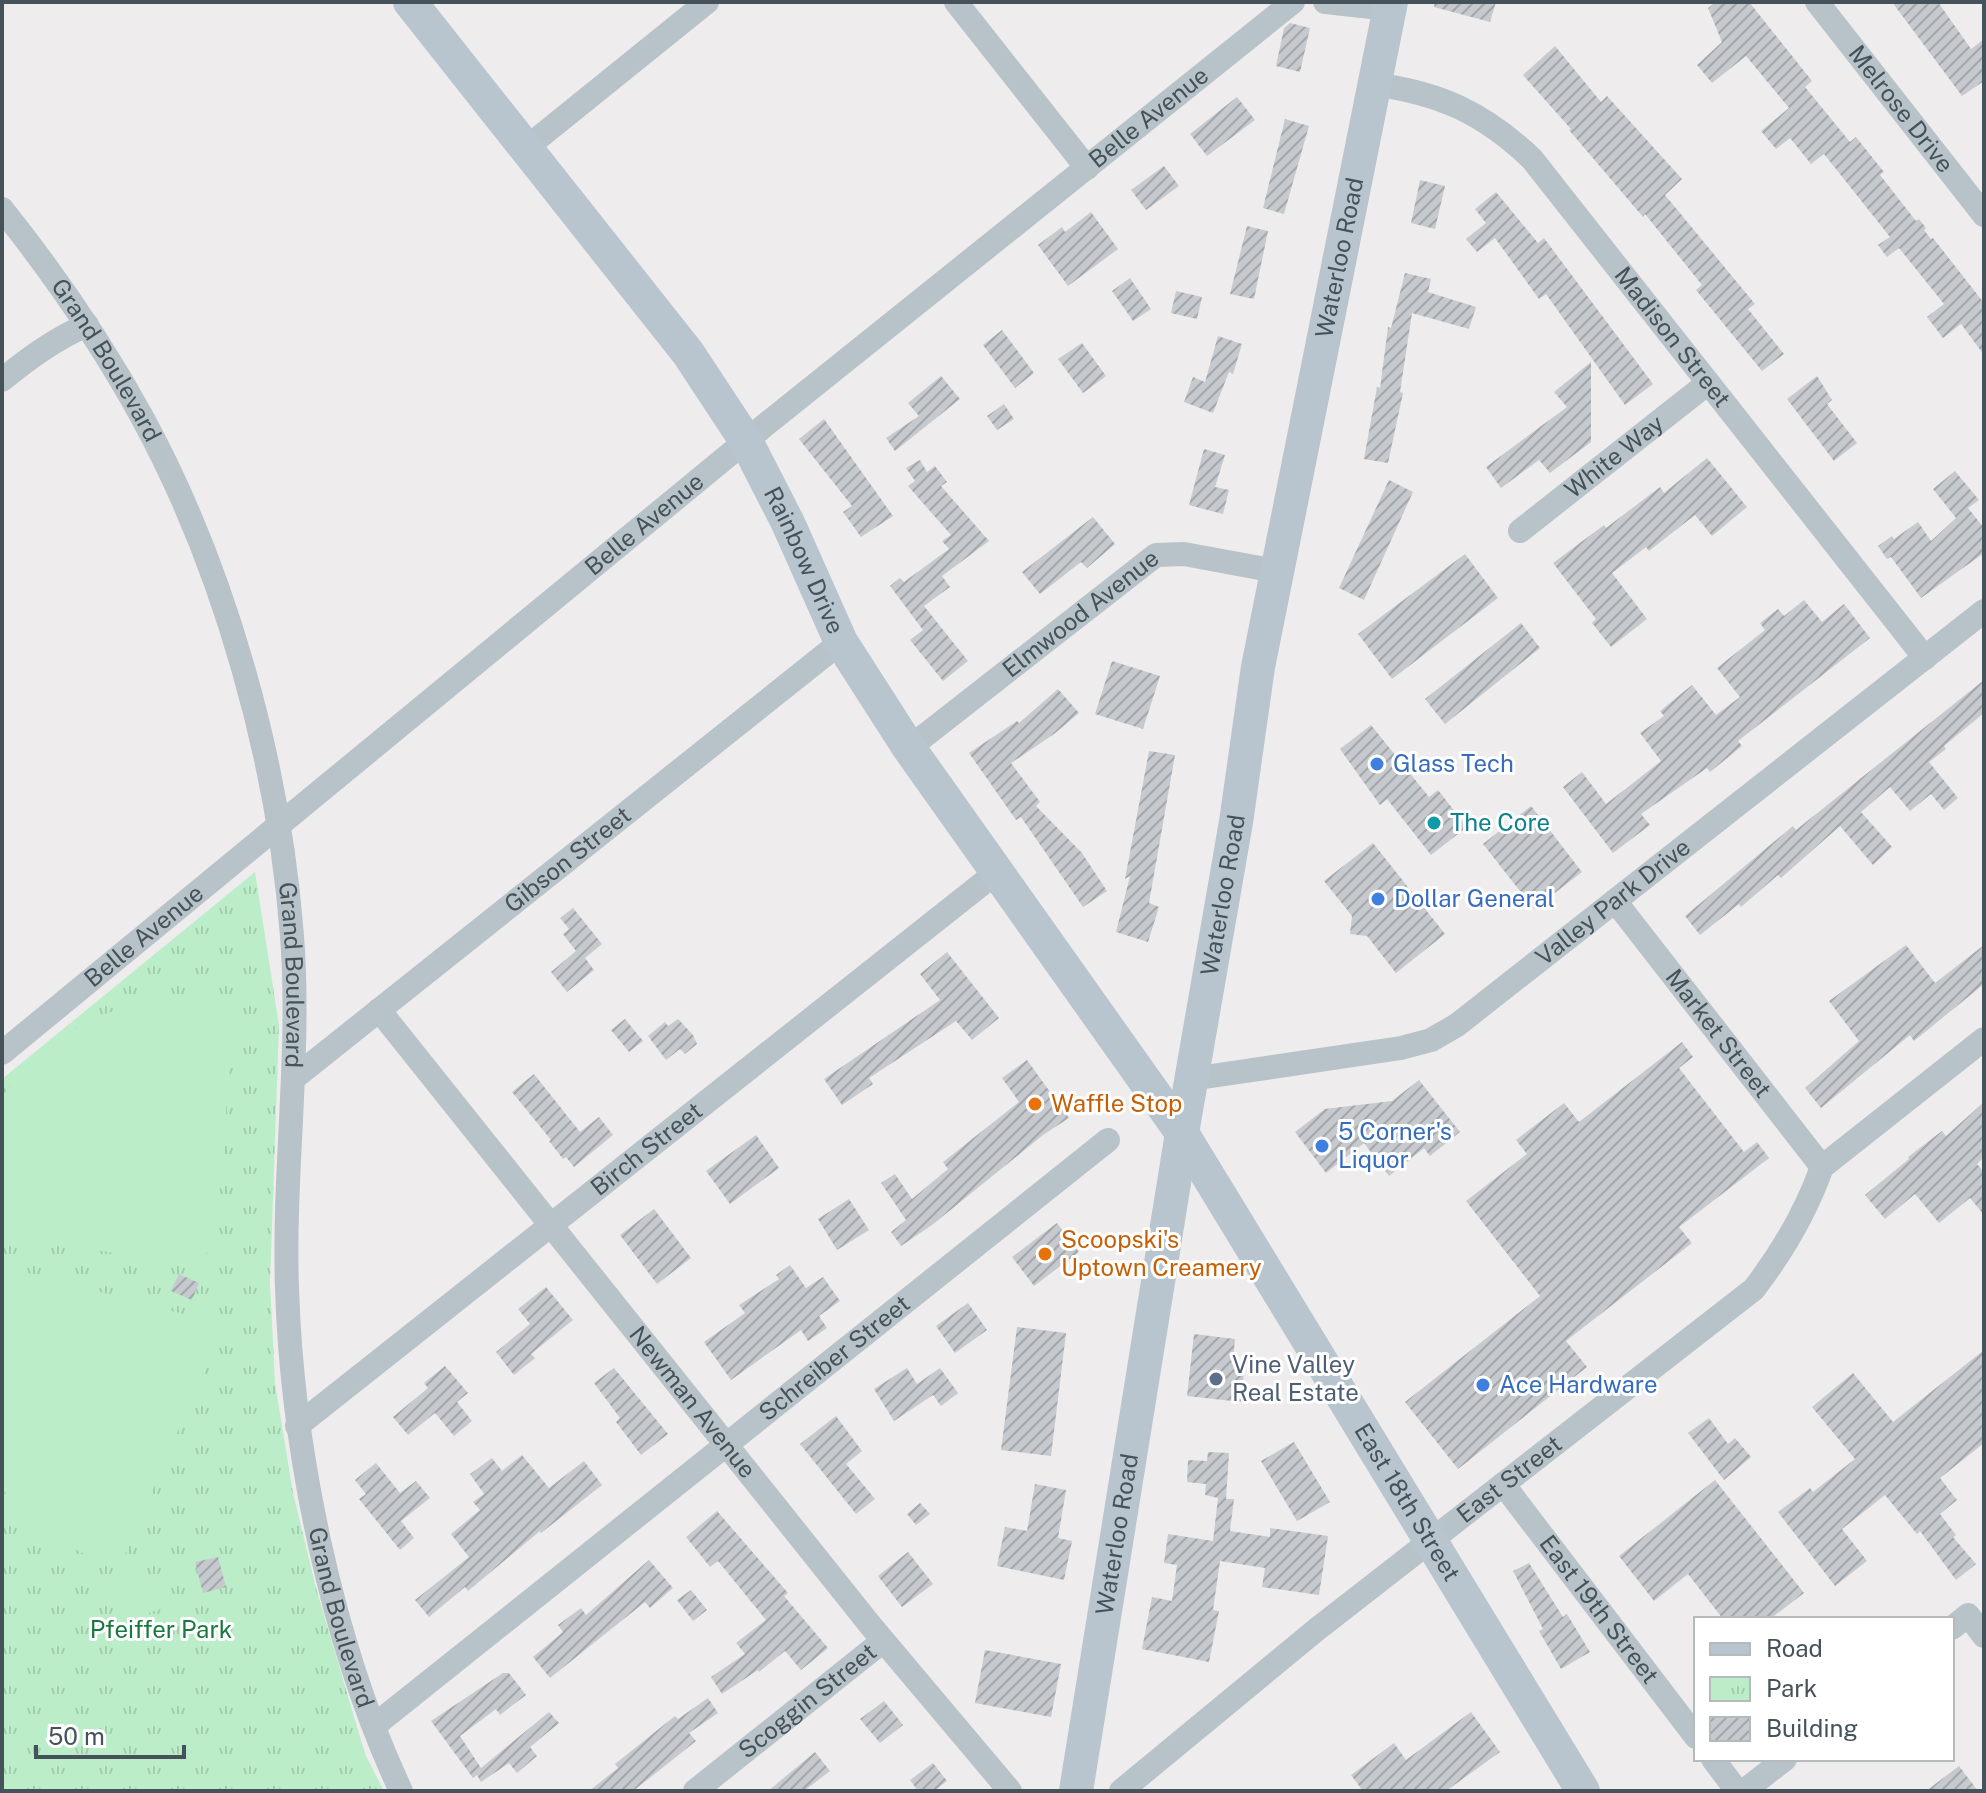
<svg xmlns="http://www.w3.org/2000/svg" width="1986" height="1793" viewBox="0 0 1986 1793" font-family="'Public Sans',sans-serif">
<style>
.park{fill:url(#park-tufts)}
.garden{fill:#bbedc9}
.building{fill:url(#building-hatch)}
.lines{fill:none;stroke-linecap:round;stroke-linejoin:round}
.street{stroke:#b8c3c9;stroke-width:24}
.secondary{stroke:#b8c5ce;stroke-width:34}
.shop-dot{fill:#3f7fe0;stroke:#fff;stroke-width:3}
.culture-dot{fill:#0f9aa8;stroke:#fff;stroke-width:3}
.food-dot{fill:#e8710a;stroke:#fff;stroke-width:3}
.service-dot{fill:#5c6f8a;stroke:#fff;stroke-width:3}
.labels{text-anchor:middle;stroke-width:6;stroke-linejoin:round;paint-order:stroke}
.street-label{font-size:24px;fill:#455259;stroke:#fff}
.shop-label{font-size:24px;fill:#366cbe;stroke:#fff;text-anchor:start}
.culture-label{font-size:24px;fill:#0d838f;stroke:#fff;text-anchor:start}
.food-label{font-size:24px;fill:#c56008;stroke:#fff;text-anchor:start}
.service-label{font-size:24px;fill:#4e5e75;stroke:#fff;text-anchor:start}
.park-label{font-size:24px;fill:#19783f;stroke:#fff}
</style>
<defs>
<pattern id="park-tufts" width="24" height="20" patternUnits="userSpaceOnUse" patternTransform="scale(2)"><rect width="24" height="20" fill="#bbedc9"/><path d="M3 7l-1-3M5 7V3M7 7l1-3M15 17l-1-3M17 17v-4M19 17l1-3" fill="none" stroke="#a2cdaf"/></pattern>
<pattern id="building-hatch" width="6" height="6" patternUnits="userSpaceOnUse" patternTransform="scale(2)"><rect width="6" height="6" fill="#c6cacf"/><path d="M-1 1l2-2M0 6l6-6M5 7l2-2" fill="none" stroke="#a3a7ab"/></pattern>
</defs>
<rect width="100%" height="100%" fill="#efeced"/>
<path class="park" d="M255,872L279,1025L270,1283L275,1383L293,1493L316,1588L365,1754L384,1791H2V1079Z"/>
<path class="garden" d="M198,999L235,1003L215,1248L190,1264L2,1236V1096L26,1066L60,1037L97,1017L144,1000Z
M2,1266L202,1319L217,1340L119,1569C74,1551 30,1529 2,1488Z
M162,1573L173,1605L121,1622L111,1590Z"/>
<path class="building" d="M1435,2H1496L1490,22L1434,7Z
M1716,2H1749L1812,81L1805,87L1850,142L1856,137L1884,172L1880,175L1916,221L1919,219L1926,228L1924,230L1931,239L1933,238L1984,303V355L1961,324L1943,338L1927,317L1944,304L1899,248L1887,257L1878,245L1890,237L1824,154L1811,164L1790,138L1776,149L1761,131L1789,108L1746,56L1712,83L1697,65L1722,42L1708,8Z
M1892,2H1938L1971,49L1984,39V81L1962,96Z
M1290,23L1310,28L1300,72L1276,66L1284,28Z
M1555,46L1601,102L1607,96L1682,179L1665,195L1755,304L1748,309L1784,354L1762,371L1696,290L1702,285L1645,214L1643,217L1569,130L1571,129L1523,75Z
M1237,97L1255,120L1207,156L1190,134Z
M1285,119L1309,126L1284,214L1263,208Z
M1164,166L1179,186L1146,210L1131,190Z
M1420,180L1445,186L1435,229L1411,223Z
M1496,192L1538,243L1544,238L1653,384L1625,405L1546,294L1539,299L1495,238L1477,252L1466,239L1486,223L1475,209Z
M1091,212L1118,249L1068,286L1038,245L1062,227L1065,232Z
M1247,226L1268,231L1254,299L1230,294Z
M1405,273L1431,279L1428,292L1476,307L1469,329L1412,313L1400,392L1403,393L1388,463L1364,459L1377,387L1380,388L1388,327L1391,328Z
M1130,278L1151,309L1133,321L1112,291Z
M1176,291L1202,297L1197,319L1171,313Z
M1002,330L1034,373L1015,388L983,345Z
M1218,336L1242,344L1233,374L1229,372L1213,413L1184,402L1193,377L1205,382Z
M1082,343L1106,376L1083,393L1058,359Z
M1591,362V442L1550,473L1539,460L1501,488L1486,467L1567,407L1554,392Z
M941,376L960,399L895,451L886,438L919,416L908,403Z
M1817,376L1832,400L1827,404L1857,443L1834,461L1787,399Z
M1004,404L1014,419L997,430L987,416Z
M824,419L893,516L861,537L843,512L852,506L799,439Z
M1204,449L1225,455L1215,487L1229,490L1223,514L1189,505Z
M1707,458L1747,507L1712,536L1695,515L1649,551L1646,547L1612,573L1647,619L1611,647L1592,623L1596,619L1553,563L1604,525L1606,528L1660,487L1664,493Z
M920,460L927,472L935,466L947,482L941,486L989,541L942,576L950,587L924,606L968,661L943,681L910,640L923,630L890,586L900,578L904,582L949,549L942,541L951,535L908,486L915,481L906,468Z
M1955,471L1979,500L1968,508L1984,528V553L1921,598L1891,557L1887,559L1878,546L1892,536L1894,539L1918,522L1931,541L1956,518L1933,489Z
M1389,480L1413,492L1364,600L1339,588Z
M1093,517L1115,544L1087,568L1081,562L1040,594L1022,572Z
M1465,554L1498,598L1392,679L1358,634Z
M1804,600L1822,622L1844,604L1870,638L1738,741L1742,746L1710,772L1707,768L1641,814L1650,825L1613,853L1563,787L1582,772L1606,804L1642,776L1661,761L1640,733L1664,716L1660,711L1692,685L1716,715L1740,697L1717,668L1765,630L1760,623L1778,609L1784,616Z
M1521,623L1540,648L1445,724L1425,699Z
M1112,661L1160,676L1143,729L1095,714Z
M1984,680V713L1944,746L1946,749L1929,762L1958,798L1944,810L1931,794L1910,811L1890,787L1861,812L1892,847L1873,865L1840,826L1781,878L1778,875L1741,907L1739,904L1700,935L1685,916L1793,826L1796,830Z
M1058,689L1079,713L1054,734L1011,763L1040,802L1036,806L1082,853L1107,891L1083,907L1021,817L1016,820L969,753L1017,721L1019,723Z
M1371,725L1429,797L1438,790L1467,827L1431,855L1387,799L1380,805L1340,749Z
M1149,751L1175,755L1149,903L1159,907L1148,942L1116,932L1130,876L1125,879Z
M1531,806L1582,872L1534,909L1483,844Z
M1373,843L1445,934L1396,973L1367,936L1350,934L1352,916L1324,881Z
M573,908L602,944L585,958L594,970L567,992L551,972L576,951L563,934L569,929L560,918Z
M1906,945L1935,983L1984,945V984L1914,1041L1910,1035L1821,1108L1805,1088L1859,1041L1829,1001Z
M947,952L999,1018L972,1040L956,1021L869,1078L873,1084L842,1105L824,1079L940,1000L920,974Z
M625,1019L643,1041L629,1052L611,1030Z
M678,1019L693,1035L697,1044L685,1054L680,1049L666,1060L648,1036L665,1022L668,1026Z
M1682,1042L1693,1057L1679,1068L1744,1152L1757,1142L1769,1158L1679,1227L1692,1243L1566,1341L1587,1367L1458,1469L1405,1402L1540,1296L1466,1201L1527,1154L1516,1140L1564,1103L1579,1122Z
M1027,1060L1069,1118L1043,1135L932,1225L901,1246L891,1232L906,1220L881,1183L895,1174L912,1199L948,1169L943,1162L1019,1102L1002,1078Z
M534,1074L580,1132L599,1117L613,1135L574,1167L566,1157L563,1159L549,1141L551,1140L512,1092Z
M1419,1080L1460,1132L1430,1156L1424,1148L1389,1176L1364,1143L1326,1173L1295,1132L1325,1109L1392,1101Z
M1984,1102V1157L1977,1164L1984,1172V1215L1970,1198L1939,1223L1915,1194L1885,1219L1865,1195L1909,1159L1908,1157L1942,1131L1946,1136Z
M756,1135L779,1168L730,1204L706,1171Z
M849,1199L869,1230L837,1250L818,1219Z
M654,1209L691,1258L657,1284L620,1235Z
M1057,1223L1079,1252L1034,1286L1012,1257Z
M790,1265L806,1288L823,1277L840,1301L819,1316L827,1328L808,1341L801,1330L731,1380L704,1342L745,1313L739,1305L779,1279L776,1275Z
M179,1274L199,1283L192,1300L171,1291Z
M546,1287L573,1320L531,1354L535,1358L514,1375L496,1352L530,1324L518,1309Z
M968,1303L987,1330L955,1353L936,1326Z
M1017,1327L1066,1333L1051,1456L1001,1450Z
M1194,1334L1235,1339L1233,1360L1245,1361L1241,1402L1187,1396Z
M1984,1350V1443L1940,1478L1957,1500L1940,1514L1956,1535L1953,1537L1976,1564L1956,1580L1920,1531L1917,1534L1885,1495L1842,1529L1867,1561L1835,1586L1778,1512L1810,1488L1813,1492L1855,1459L1812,1407L1853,1373L1893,1422Z
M445,1366L468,1393L457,1402L472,1421L454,1436L435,1413L408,1435L393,1417L428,1388L424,1383Z
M614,1368L668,1434L641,1455L616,1422L620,1418L594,1383Z
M907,1368L917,1384L940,1368L958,1393L941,1406L933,1395L894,1421L874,1389Z
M836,1416L862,1451L846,1464L875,1499L856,1514L800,1444Z
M1709,1418L1728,1444L1735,1438L1751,1457L1724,1480L1688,1433Z
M1294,1442L1330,1502L1297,1521L1261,1461Z
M1208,1452L1229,1453L1226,1499H1234L1230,1531L1270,1537V1528L1328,1536L1319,1595L1262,1587L1265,1568L1220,1561L1213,1610L1219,1611L1209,1662L1142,1649L1152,1597L1172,1601L1177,1565L1164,1563L1168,1534L1213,1541L1218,1498L1205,1495L1206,1484L1187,1482L1188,1460L1207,1461Z
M522,1455L549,1488L584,1461L602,1485L541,1533L540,1531L468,1591L465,1587L429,1617L415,1600L469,1557L451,1534L480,1510L473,1502L484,1494L470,1474L492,1458L502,1471Z
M376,1463L400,1493L416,1481L430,1498L401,1521L414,1538L400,1550L359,1499L366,1494L355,1480Z
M1715,1480L1804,1593L1770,1619H1723L1688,1574L1654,1601L1619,1556Z
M1035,1484L1066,1490L1058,1538L1072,1541L1064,1580L997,1566L1005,1527L1027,1531Z
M920,1503L930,1514L916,1525L907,1514Z
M717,1511L788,1593L784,1596L828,1648L801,1670L785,1651L759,1672L758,1670L722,1694L711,1677L745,1654L736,1643L766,1620L718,1561L710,1567L686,1537Z
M908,1552L933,1584L902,1607L878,1576Z
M218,1557L226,1587L203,1593L195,1562Z
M649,1560L673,1588L650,1608L645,1602L550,1678L533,1657L563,1632L558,1625L581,1608L586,1615Z
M1529,1563L1563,1617L1567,1614L1590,1652L1561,1669L1539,1631L1543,1629L1513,1571Z
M691,1590L707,1610L693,1621L677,1600Z
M985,1650L1061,1664L1051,1717L975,1703Z
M503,1673H509L526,1695L500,1715L496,1709L460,1736L481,1768L549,1712L559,1723L530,1747L537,1756L517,1773L509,1763L481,1782L477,1775L473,1778L431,1721Z
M708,1698L718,1713L689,1733L696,1741L666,1765L633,1791H589L618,1768L615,1764L675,1716L678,1719Z
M884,1701L903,1725L880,1743L860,1719Z
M1471,1712L1500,1752L1446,1791H1363L1351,1775L1394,1743L1406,1760Z
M815,1752L830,1771L804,1791H768Z
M933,1763L947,1781L934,1791H918L910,1780Z
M1959,1766L1978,1791H1926Z"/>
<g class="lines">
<g class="street">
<path d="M956,2L1087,168"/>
<path d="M1325,2L1390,9"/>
<path id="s1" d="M1817,2L1984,215"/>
<path id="s2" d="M1373,84C1440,93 1484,113 1532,159L1925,658"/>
<path d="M526,148L707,2"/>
<path id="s3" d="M2,209C54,274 102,344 142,417C225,569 279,763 292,936C301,1054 283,1171 287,1288C292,1450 332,1644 401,1791"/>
<path d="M2,380C29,358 55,339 87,325"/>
<path id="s4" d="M1520,531L1708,383"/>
<path id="s5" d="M909,748L1156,555L1184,554L1276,571"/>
<path id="s6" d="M1615,901L1822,1167"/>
<path id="s7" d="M379,1010L871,1626L1010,1791"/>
<path id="s8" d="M2,1053L764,426L1293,2"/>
<path id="s9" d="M294,1078L841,642"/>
<path id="s10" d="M1191,1079L1401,1048L1431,1040L1457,1025L1984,611"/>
<path d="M1822,1167L1984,1039"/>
<path id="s11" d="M297,1426L997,872"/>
<path id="s12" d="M1503,1484L1696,1737"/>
<path d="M1952,1628L1968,1615L1984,1636"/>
<path id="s13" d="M375,1725L1108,1140"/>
<path d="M1713,1759L1737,1791"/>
<path id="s14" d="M695,1791L883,1641"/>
<path id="s15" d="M1121,1791L1316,1630L1754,1289C1783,1251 1806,1212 1822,1167"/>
<path d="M1744,1791L1785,1759"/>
</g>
<g class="secondary">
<path id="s16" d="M410,2L688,353L746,441L788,523L841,642L909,748L1182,1133L1583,1791"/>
<path id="s17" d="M1076,1791L1182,1133L1236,822L1258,667L1391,2"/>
</g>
</g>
<g class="shop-dot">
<circle cx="1377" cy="764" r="8"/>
<circle cx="1378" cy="899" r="8"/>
<circle cx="1322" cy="1146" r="8"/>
<circle cx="1483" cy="1385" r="8"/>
</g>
<circle class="culture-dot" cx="1434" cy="823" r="8"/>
<g class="food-dot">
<circle cx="1035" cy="1104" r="8"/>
<circle cx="1045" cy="1254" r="8"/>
</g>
<circle class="service-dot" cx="1216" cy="1379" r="8"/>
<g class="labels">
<g class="street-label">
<text dy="8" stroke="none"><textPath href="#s1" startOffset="136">Melrose Drive</textPath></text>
<text dy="8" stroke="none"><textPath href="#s8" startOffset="1480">Belle Avenue</textPath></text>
<text dy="8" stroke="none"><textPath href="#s17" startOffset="1556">Waterloo Road</textPath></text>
<text dy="8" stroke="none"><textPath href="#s2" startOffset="406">Madison Street</textPath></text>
<text dy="8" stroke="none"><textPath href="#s3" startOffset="184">Grand Boulevard</textPath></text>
<text dy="8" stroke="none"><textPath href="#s4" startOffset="120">White Way</textPath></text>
<text dy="8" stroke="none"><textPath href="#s8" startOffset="832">Belle Avenue</textPath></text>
<text dy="8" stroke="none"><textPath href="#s16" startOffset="686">Rainbow Drive</textPath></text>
<text dy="8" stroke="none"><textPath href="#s5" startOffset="218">Elmwood Avenue</textPath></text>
<text dy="8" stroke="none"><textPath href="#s9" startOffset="350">Gibson Street</textPath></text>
<text dy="8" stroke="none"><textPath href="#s17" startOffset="908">Waterloo Road</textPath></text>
<text dy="8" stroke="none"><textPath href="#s10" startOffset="472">Valley Park Drive</textPath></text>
<text dy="8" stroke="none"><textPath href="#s8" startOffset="184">Belle Avenue</textPath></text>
<text dy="8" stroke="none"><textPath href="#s3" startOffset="834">Grand Boulevard</textPath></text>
<text dy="8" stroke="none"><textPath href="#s6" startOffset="168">Market Street</textPath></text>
<text dy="8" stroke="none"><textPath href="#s11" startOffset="446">Birch Street</textPath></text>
<text dy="8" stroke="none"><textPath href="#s13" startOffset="588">Schreiber Street</textPath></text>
<text dy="8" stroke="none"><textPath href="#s7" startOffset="502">Newman Avenue</textPath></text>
<text dy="8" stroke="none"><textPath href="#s15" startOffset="498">East Street</textPath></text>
<text dy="8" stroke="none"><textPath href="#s16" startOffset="1806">East 18th Street</textPath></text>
<text dy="8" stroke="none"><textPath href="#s17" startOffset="260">Waterloo Road</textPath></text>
<text dy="8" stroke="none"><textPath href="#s12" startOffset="158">East 19th Street</textPath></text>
<text dy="8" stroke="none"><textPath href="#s3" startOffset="1482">Grand Boulevard</textPath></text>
<text dy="8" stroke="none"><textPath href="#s14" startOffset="144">Scoggin Street</textPath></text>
</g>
<g class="shop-label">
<text x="1393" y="772">Glass Tech</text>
<text x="1394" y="907">Dollar General</text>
<text x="1338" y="1140">5 Corner's<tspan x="1338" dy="28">Liquor</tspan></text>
<text x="1499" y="1393">Ace Hardware</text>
</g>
<g class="culture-label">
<text x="1450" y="831">The Core</text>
</g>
<g class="food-label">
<text x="1051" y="1112">Waffle Stop</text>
<text x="1061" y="1248">Scoopski's<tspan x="1061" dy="28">Uptown Creamery</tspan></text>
</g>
<g class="service-label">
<text x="1232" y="1373">Vine Valley<tspan x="1232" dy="28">Real Estate</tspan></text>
</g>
<g class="park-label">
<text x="161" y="1638">Pfeiffer Park</text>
</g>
</g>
<rect width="1986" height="1793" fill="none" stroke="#455259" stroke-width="8"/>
<rect x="1694" y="1617" width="260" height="144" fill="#ffffff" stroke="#b5babd" stroke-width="2"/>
<rect x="1710" y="1643" width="40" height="12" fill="#b8c5ce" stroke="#b5babd" stroke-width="2"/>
<text x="1766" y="1657" font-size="24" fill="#455259">Road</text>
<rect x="1710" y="1677" width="40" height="24" fill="url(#park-tufts)" stroke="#b5babd" stroke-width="2"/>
<text x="1766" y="1697" font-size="24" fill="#455259">Park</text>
<rect x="1710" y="1717" width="40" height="24" fill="url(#building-hatch)" stroke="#b5babd" stroke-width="2"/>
<text x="1766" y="1737" font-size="24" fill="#455259">Building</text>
<path d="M36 1745v12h148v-12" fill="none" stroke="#455259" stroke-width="4"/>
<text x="48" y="1745" font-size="24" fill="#455259" stroke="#ffffff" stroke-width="6" paint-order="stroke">50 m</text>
</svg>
